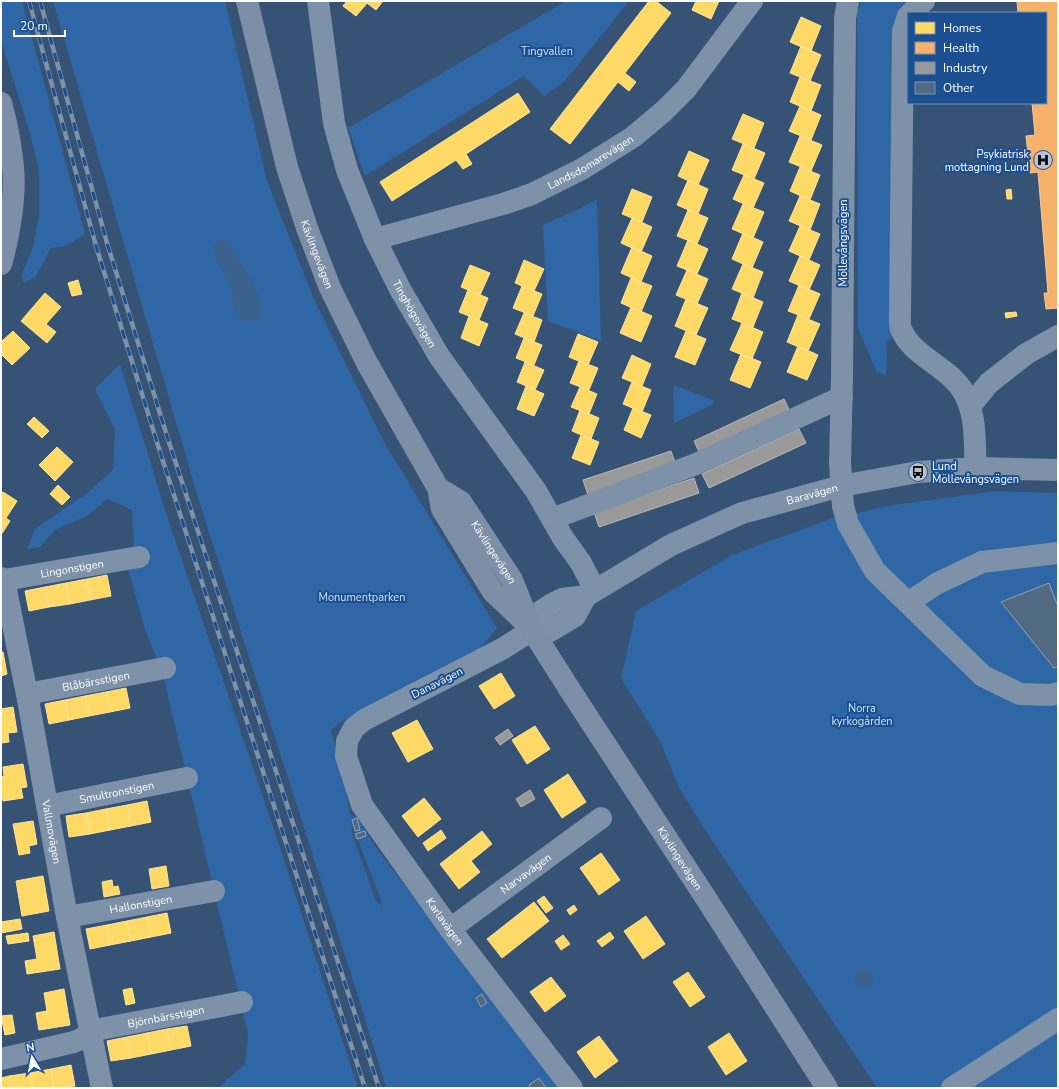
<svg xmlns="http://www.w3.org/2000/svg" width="1059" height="1089" font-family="'Nunito Sans',sans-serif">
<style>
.green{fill:#2f66a5;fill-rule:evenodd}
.water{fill:#3b618d}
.homes{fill:#ffd966;stroke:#ffe494}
.health{fill:#f6b26b;stroke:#f9c997}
.industry{fill:#999;stroke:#b8b8b8}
.building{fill:#526984;stroke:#92a2b6}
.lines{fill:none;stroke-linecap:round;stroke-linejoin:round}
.minor{stroke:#7d92a8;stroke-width:22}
.major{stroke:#7d8ea7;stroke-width:22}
.rail-casing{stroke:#7e92a7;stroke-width:4.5}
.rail{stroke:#1b4f8f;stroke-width:3;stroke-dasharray:9;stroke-linecap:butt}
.labels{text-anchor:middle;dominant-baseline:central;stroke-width:4;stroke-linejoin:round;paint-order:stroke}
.park-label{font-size:11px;fill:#cfe3fa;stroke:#1b4f8f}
.poi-label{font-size:11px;fill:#fff;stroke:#1b4f8f;text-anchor:end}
.street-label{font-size:11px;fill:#fff;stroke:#1b4f8f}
</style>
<rect width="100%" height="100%" fill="#365274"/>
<!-- green -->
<path class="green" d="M1,1h21l63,233 -19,12 -15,2 -16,30 -12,4 -1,-8 11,-27 6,-33v-42l-8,-35 -30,-97z
M53,1h172l42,180 47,118 70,143 113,186 -14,17v4l-136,72 -1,-2 -9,5v2l-6,4 14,54 5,31 7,2 21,33 181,238h-173l-27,-89 -160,-498zM351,822l32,84 -7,-5 -23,-65z
M566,1h63l-64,80 -21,15 -20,-20 -159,100 -17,-48z
M861,1h47l-9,8 -3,324 -9,9 -1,34 -10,-5 -18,-43 -1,-316z
M597,199l4,142 -53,-20 -5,-96 38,-17z
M120,364l48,155 106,310 84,259h-142l4,-2 25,-22 3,-30 -86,-363 -17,-41 -17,-62 6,-25 -2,-33 -25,-11 -20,17 -32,14 -15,17 -13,2 8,-20 52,-36 26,-23 2,-40 -20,-41z
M676,386l37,14 1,4 -38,18h-2l-1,-34z
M995,491l63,2v595h-181l-164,-246 -34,-54 -18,-45 -40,-65 15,-67 96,-56 98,-36 63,-14z"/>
<!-- water -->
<path class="water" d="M221,239l4,1 5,6c9,15 30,44 31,60 0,6 -2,10 -4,15 -27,5 -21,-20 -27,-36 -4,-10 -27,-40 -9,-46z
M855 979a9 9 0 1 1 18 0a9 9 0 1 1-18 0Z"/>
<!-- homes -->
<path class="homes" d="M347,1h22l-13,15 -13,-10z
M369,1h14l-7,9 -9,-7z
M649,1h7l15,12 -46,60 11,9 -7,9 -11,-9 -48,62 -20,-15z
M696,1h23l-8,18 -19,-9z
M801,17l20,9 -10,25 -21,-9z
M801,46l20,9 -11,26 -20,-8z
M800,77l21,8 -10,26 -21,-9z
M518,93l12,19 -64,42 6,10 -9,5 -7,-9 -64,41 -12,-19z
M800,106l21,9 -10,25 -22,-9z
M743,114l21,9 -10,25 -22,-9z
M800,136l22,9 -11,26 -22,-9z
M743,144l22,9 -11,26 -22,-9z
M689,151l20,9 -11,25 -20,-9z
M800,167l20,8 -10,25 -20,-9z
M744,175l20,8 -11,25 -20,-9z
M688,180l20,9 -10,25 -21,-9z
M632,189l20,8 -10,25 -20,-8z
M1011,189l1,10h-5l-1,-9z
M800,196l20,8 -10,26 -21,-9z
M743,204l21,8 -11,26 -21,-9z
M688,210l20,8 -11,26 -20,-8z
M632,218l20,9 -11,25 -20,-9z
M800,226l20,8 -11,26 -20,-9z
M743,233l20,9 -11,26 -20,-9z
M688,240l20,9 -11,25 -20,-8z
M632,247l20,9 -11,26 -20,-9z
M800,256l20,9 -11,25 -20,-9z
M524,260l20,9 -10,22 -19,-8z
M743,264l20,8 -10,26 -21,-9z
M470,265l20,8 -10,22 -19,-8z
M687,270l21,9 -11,25 -21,-9z
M631,278l21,8 -11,26 -20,-9z
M78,280l4,14 -10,2 -4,-13z
M799,285l21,9 -11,25 -21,-8z
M522,286l20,8 -9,22 -20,-8z
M468,290l20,8 -9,22 -20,-8z
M45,293l16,14 -15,17 10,8 -9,11 -26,-22z
M742,293l21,9 -10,25 -21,-8z
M686,299l22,9 -12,27 -21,-9z
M631,307l21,9 -11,26 -21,-9z
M1016,312l1,4 -11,2 -1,-5z
M524,313l18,7 -8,22 -19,-8z
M798,315l22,9 -12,27 -21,-9z
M469,316l19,8 -9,22 -18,-8z
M742,323l21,9 -11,27 -22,-9z
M13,331l17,17 -18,17 -11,-11v-12z
M686,331l20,8 -11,26 -20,-8z
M578,334l20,8 -10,23 -19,-8z
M524,338l18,7 -8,20 -18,-7z
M798,346l20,9 -11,25 -20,-8z
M741,354l20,8 -11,26 -20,-8z
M632,355l19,9 -9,22 -20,-8z
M579,361l19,7 -9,22 -19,-7z
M525,362l19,8 -9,20 -18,-8z
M632,382l19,8 -9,22 -19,-8z
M526,386l18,8 -10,22 -17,-7z
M580,387l17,7 -8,20 -18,-7z
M633,408l18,7 -10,23 -17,-8z
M580,410l19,8 -8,21 -19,-8z
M34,417l15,14 -7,7 -15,-14z
M581,435l18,7 -9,23 -18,-7z
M57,447l16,15 -18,19 -16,-16z
M58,485l12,12 -8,8 -12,-11z
M3,492l14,9 -11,17 4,3 -9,14v-40z
M107,575l4,21 -21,4 -3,-21z
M87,579l3,21 -20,4 -4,-21z
M66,583l4,21 -21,3 -4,-20z
M45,587l4,20 -20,4 -4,-20z
M1,652h2l4,22 -6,2z
M501,673l14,23 -21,13 -15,-23z
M126,688l4,20 -20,4 -4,-20z
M106,692l4,20 -21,4 -4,-20z
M85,696l4,20 -20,4 -4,-20z
M65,700l4,20 -20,4 -4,-20z
M13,707l4,25 -9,1 1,9 -8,1v-34z
M417,720l16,29 -25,13 -16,-29z
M535,726l15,23 -23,15 -15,-24z
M23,764l4,23 -6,1 2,10 -20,3 -2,-12v-12l3,-1 -1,-9z
M568,774l18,28 -24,16 -18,-28z
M424,798l17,21 -23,18 -16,-21z
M147,801l4,21 -20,4 -4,-21z
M127,805l4,21 -21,4 -4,-21z
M106,809l4,21 -20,4 -4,-21z
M86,813l4,21 -21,3 -3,-21z
M33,821l4,23 -8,2 1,7 -11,2 -6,-31z
M441,830l5,8 -18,13 -5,-8z
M482,831l10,13 -21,17 9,11 -21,17 -19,-25z
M601,853l19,27 -21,15 -19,-27z
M166,866l3,20 -17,3 -3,-20z
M43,876l6,35 -27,5 -6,-35z
M112,880l1,7 5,-1 2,8 -16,3 -2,-15z
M544,896l9,12 -7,5 -9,-12z
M534,902l15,19 -47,37 -15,-19z
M574,905l3,5 -7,5 -3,-5z
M167,913l4,20 -20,4 -4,-20z
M646,916l19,28 -22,15 -19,-28z
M147,917l4,20 -20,4 -4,-20z
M20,919l2,10 -21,4v-11z
M127,921l4,20 -21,4 -3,-20z
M107,925l3,20 -20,4 -4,-20z
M54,932l6,37 -33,5 -2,-13 12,-2 -4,-23z
M610,932l4,6 -12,9 -5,-6z
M28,933l1,8 -21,3 -2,-8z
M563,935l7,9 -9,6 -6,-9z
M688,972l17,25 -15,10 -17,-25z
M551,977l15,19 -21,16 -15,-20z
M132,988l3,15 -9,2 -3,-15z
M64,989l6,36 -31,5 -3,-17 11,-2 -3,-18z
M12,1015l3,18 -10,2 -4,-19z
M187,1026l4,20 -20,4 -4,-21z
M167,1029l4,21 -20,4 -4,-21z
M147,1033l4,21 -20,4 -4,-21z
M729,1033l18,28 -21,14 -18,-28z
M599,1036l19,25 -23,17 -18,-26z
M127,1037l4,21 -20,3 -4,-20z
M71,1065l4,21 -21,2 -3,-19z
M51,1069l3,19h-21l-3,-15z
M30,1073l3,15h-22l-2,-12z
M9,1076l2,12h-10v-10z"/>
<!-- health -->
<path class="health" d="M1017,1h41v307l-12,1 -2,-16h4l-10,-121 -8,1 -4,-37 9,-1 -3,-32h14v-90h-28z"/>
<!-- industry -->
<path class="industry" d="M784,399l7,15 -90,42 -7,-15z
M799,429l7,14 -97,45 -7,-14z
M671,451l5,14 -88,30 -5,-15z
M694,478l5,15 -100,34 -5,-15z
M508,729l5,7 -13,9 -5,-7z
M530,790l5,9 -14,8 -5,-8z"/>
<!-- building -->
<path class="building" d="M1049,583l9,24v59l-4,2 -53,-66z
M357,818l3,12 -5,1 -3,-11z
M365,831l1,5 -9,3 -2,-5z
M482,994l5,9 -6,4 -5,-9z
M539,1078l7,10h-15l-2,-3z"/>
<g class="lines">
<!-- minor -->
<g class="minor">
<path id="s1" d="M318,1l16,122 13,47 28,69 25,50 39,67 97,135 27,47 18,25 14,27"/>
<path d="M848,1l-3,17 -3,359 -2,86 3,43 5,18 27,47 108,105 37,18 31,1 7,-2"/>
<path d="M911,13l13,-12"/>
<path d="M908,16l-5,15 -3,282c0,6 -1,14 2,18 11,26 48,36 62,62 13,23 10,50 12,75"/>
<path id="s2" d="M375,239l128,-35 29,-10 50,-25 51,-32 31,-26 22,-22 66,-88"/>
<path d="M971,405l18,-22 37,-29 32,-18"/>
<path d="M552,519l144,-55 146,-67"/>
<path id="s3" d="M1,578l3,2 23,114 40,223 35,171"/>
<path id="s4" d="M4,580l135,-23"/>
<path d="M908,603l28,-19 46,-22 76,-9"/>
<path id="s5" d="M532,630l-30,19 -138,71 -10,8 -7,13 -1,15 16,49 88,124 122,159"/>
<path id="s6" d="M532,630l8,-18 12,-8 10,-5 24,-3 85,-51 71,-32 99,-27 77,-14 58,-4 82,2"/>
<path d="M532,630l18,1 25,-15 11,-20"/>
<path id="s7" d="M27,694l138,-26"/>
<path id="s8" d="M47,806l140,-28"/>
<path id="s9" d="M67,917l147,-26"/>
<path id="s10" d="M450,929l151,-111"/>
<path id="s11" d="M1,1059l73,-17 9,-4 7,-7 152,-29"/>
<path d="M952,1088l106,-69"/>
</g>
<!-- major -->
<g class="major">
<path id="s12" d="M247,1l40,166 20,61 23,60 37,75 71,125 4,21 51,83 33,31"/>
<path d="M1,103c6,21 10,43 12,64 3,29 -4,70 -12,97"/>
<path id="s13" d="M438,488l23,14 51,78 20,50 38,60 139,213 118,185"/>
</g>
<!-- rail casing -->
<g class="rail-casing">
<path id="rail" d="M29,1l67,245 65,209 204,633
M40,1l67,242 60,193 212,652"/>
</g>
<!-- rail -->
<use href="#rail" class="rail"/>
</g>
<!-- icons -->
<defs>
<g id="hospital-disc" transform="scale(1)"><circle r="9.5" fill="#b9c2ce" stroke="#1b4f8f"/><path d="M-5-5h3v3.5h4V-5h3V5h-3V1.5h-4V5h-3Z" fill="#111"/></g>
<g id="bus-disc" transform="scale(1)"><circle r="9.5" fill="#b9c2ce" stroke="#1b4f8f"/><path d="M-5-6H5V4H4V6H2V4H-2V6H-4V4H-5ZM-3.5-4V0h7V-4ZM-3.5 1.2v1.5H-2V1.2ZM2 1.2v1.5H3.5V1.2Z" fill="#111"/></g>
</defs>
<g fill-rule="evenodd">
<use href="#hospital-disc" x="1043" y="160"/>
<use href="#bus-disc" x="918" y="472"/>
</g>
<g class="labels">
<!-- park labels -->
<g class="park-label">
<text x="547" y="51">Tingvallen</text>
<text x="362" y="597">Monumentparken</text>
<text x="862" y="708">Norra<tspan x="862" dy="13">kyrkogården</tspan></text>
</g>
<!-- poi labels -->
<g class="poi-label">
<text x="1029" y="154">Psykiatrisk<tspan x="1029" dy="13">mottagning Lund</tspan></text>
<text x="932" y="466" text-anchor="start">Lund<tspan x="932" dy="13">Möllevångsvägen</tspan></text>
</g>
<!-- street labels -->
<g class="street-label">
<text stroke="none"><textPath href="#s2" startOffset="230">Landsdomarevägen</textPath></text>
<text transform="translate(843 243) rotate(-90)">Möllevångsvägen</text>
<text stroke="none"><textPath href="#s12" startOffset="263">Kävlingevägen</textPath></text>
<text stroke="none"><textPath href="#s1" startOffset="331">Tinghögsvägen</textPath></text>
<text stroke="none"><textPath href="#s6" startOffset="319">Baravägen</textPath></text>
<text stroke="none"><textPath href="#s13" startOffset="87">Kävlingevägen</textPath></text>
<text stroke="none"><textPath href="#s4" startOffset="69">Lingonstigen</textPath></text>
<text stroke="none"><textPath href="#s7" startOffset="70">Blåbärsstigen</textPath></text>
<text transform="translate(437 683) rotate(-27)">Danavägen</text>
<text stroke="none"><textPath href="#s8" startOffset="71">Smultronstigen</textPath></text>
<text stroke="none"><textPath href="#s3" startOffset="260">Vallmovägen</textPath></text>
<text stroke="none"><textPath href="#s13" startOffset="446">Kävlingevägen</textPath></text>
<text stroke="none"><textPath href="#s10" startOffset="94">Narvavägen</textPath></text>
<text stroke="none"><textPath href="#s9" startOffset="75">Hallonstigen</textPath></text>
<text stroke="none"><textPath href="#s5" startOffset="428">Karlavägen</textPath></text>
<text stroke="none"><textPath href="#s11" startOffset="172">Björnbärsstigen</textPath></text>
</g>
</g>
<!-- border -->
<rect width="1059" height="1089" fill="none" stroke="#ffffff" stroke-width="4"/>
<!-- legend -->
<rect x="907" y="12" width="140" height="92" fill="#1b4f8f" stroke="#7695bc"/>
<rect x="915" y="22" width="20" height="12" fill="#ffd966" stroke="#7695bc"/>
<text x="943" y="32" font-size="12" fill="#ffffff">Homes</text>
<rect x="915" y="42" width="20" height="12" fill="#f6b26b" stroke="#7695bc"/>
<text x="943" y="52" font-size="12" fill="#ffffff">Health</text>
<rect x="915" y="62" width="20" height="12" fill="#999999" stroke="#7695bc"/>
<text x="943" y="72" font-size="12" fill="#ffffff">Industry</text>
<rect x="915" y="82" width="20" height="12" fill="#526984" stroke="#7695bc"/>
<text x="943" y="92" font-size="12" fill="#ffffff">Other</text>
<!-- north arrow -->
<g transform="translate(32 1057) rotate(350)" stroke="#1b4f8f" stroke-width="3" paint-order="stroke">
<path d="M0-3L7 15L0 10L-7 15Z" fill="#ffffff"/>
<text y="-6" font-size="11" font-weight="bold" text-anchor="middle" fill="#ffffff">N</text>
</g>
<!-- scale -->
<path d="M14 30v6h51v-6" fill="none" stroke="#ffffff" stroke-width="2"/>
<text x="20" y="30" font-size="12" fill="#ffffff" stroke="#1b4f8f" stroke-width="3" paint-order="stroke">20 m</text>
</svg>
